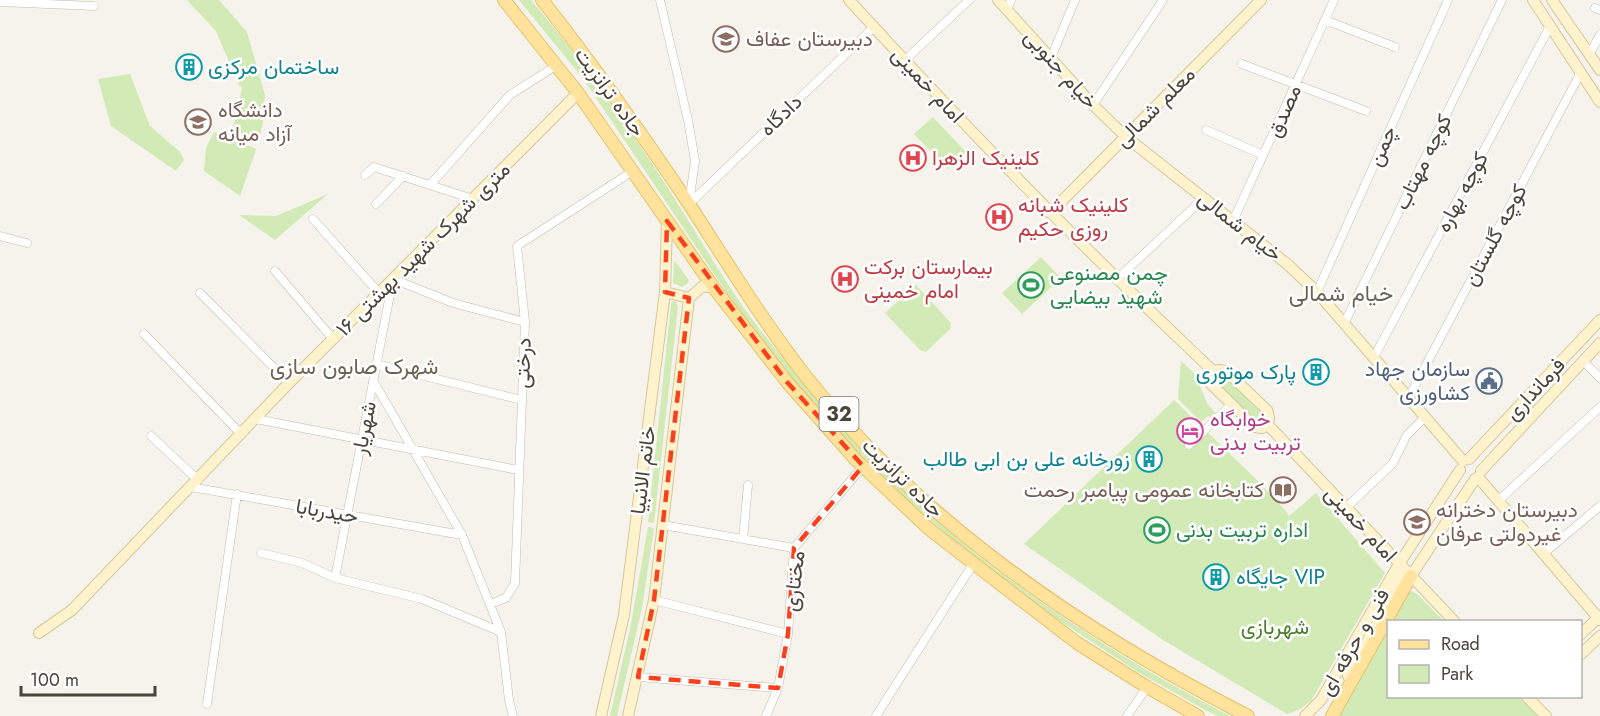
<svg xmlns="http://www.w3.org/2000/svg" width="1600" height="716" font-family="Jost,Vazirmatn,sans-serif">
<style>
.green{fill:#d2eab5}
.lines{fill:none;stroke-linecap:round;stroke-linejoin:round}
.street-casing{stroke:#c2bbae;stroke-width:9}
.secondary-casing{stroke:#d6c79b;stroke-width:12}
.primary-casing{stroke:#e6c16a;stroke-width:14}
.street{stroke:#fff;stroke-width:8}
.secondary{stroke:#fff3cd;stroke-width:10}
.primary{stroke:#ffe39c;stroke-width:12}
.marked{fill:none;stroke:#fc3f1d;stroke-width:4.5;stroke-dasharray:12 8;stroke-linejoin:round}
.labels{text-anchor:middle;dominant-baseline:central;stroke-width:5;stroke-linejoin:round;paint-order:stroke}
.shield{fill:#fff;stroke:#817c74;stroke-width:1.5}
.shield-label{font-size:20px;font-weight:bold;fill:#4b4439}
.education-label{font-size:21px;fill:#785e54;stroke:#fff;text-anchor:start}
.culture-label{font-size:21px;fill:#0d838f;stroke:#fff;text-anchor:start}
.street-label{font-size:21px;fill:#4b4439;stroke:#fff}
.health-label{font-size:21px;fill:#be3a42;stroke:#fff;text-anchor:start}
.leisure-label{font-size:21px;fill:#27864d;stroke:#fff;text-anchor:start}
.service-label{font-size:21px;fill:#4e5e75;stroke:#fff;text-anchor:end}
.hotel-label{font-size:21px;fill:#b23c85;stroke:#fff;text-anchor:start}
.park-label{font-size:21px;fill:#4a7f2a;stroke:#fff}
.neighbourhood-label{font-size:22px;fill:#6e6250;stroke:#fff}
</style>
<rect width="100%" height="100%" fill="#f6f3ec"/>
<!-- green -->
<path class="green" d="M187,0h32l28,32 18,63 -2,28 -5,20 -26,-10 10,-45 -3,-3 -23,-54z
M519,0h12c49,58 94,121 135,185 30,46 56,94 89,138 41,54 87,104 135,152 28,28 56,55 87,80 79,61 164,115 253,161h-12l-13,-6 -67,-38 -96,-63 -70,-52 -68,-60 -72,-71 -57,-67 -40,-54 -151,-225z
M130,74l20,52 30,26 4,8 -8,11 -65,-45 -13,-47z
M933,117l33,35 -18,17 -34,-35z
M214,132l42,17 -16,47 -36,-25 2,-23z
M328,194l-53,46 -36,-25 37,1z
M1041,257l20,21 -39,36 -20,-21z
M674,260l15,20 -2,4 -5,3 -9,-4z
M916,285l35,38 -1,6 -24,23 -6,-2 -35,-37z
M673,301l3,1 2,5 -24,216 -6,-1 23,-218z
M1181,361l14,13 12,29 9,11 -4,4 -4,-2 -7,6 -23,-23z
M1225,373l42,45 -6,8 -47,-43 1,-9z
M1174,400l84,81 25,27 6,8 27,-23 69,80 -74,128 -11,8 -13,5 -124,-74 -139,-96z
M648,527l6,1 -12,80 -25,108h-7l21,-92z
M1411,591l6,3 27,27 -56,1v74l131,1 19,19h-202l60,-109 9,-11z"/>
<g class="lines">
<!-- street casing -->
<g class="street-casing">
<path id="street" d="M660,0l28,120 7,41 -6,42
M0,2l94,4
M1595,8l5,2
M1007,10l4,-10
M1325,20l70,27
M1589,55l11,-20
M1051,58l24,-58
M905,60l64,-60
M1242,64l124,47
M1093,105l70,-105
M1206,130l57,25
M365,175l9,-8 99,32
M430,185l80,-90 47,-30
M376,204l27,-28
M689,204l185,-177
M313,219l66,74
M1233,221l101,-221
M0,236l27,7
M275,271l58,68
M1116,280l88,-82
M1317,292l131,-292
M200,293l89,90
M1344,324l158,-324
M144,334l97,100
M1374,357l176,-331
M1583,361l17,17
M376,364l146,36
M374,382l88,153 39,97 8,68 4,16
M1409,397l172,-325
M256,419l262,51
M151,436l47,44
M1189,445l43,-41
M191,487l271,48
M1498,501l102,-94
M1346,508l47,-45 14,-28 18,-18
M663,525l131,23
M743,539l5,-54
M261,553l41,10 33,15 87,21 79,33
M1543,554l57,-48
M335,578l58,-299 60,24 72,19
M654,600l134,34
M490,604l16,-6 9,-15 10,-261 -8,-76 116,-75
M638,677l140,11
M207,704l30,-210
M766,716l12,-28 10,-54 6,-86 69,-82
M876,716l97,-152
M1127,716l20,-29"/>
</g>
<!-- secondary casing -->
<g class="secondary-casing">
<path id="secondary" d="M849,0c117,128 238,252 364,371
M998,0l95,105 33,32 160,126 31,29 146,169
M1533,0l67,102
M1552,0l48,70
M1050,213l211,-213
M665,292l24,6
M1219,370l7,1 41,39 2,8 -1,7 -6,3 -7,-1 -44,-43 -1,-6 3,-7z
M1268,425l187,197
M1469,459l131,-139
M1481,471l119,-128
M1478,477l122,143
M1411,576l64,-97
M39,633l33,-23 217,-227 289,-290
M1580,635l20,-19
M1580,655l20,-19
M1348,676l58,-105
M1526,696l20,20
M601,716l23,-101 41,-323 2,-71
M628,716l26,-116 35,-302 14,-12 11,2
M1305,716l16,-16 78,-136 61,-94"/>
</g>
<!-- primary casing -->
<g class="primary-casing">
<path id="primary" d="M504,0l74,93 136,195 73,94 69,78 73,69 148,114 70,44 51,29
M542,0c52,66 100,134 147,204 37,57 73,116 115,170 117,148 277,257 444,342
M1332,716l79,-140"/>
</g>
<!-- street -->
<use href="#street" class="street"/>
<!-- secondary -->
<use href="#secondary" class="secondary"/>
<!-- primary -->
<use href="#primary" class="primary"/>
</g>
<!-- marked area -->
<path class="marked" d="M667,221l120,161 76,84 -69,82 -6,86 -10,54 -140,-11 16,-77 35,-302 -24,-6z"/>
<!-- icons -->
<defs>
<g id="school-ring" transform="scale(1.35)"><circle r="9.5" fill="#fff" stroke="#8d6e63" stroke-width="1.5"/><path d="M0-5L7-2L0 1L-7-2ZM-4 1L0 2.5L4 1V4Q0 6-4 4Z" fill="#8d6e63"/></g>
<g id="building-ring" transform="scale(1.35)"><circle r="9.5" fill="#fff" stroke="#0f9aa8" stroke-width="1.5"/><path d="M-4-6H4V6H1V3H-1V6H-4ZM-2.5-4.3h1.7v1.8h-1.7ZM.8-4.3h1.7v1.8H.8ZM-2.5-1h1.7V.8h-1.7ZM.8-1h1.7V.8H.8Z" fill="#0f9aa8"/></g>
<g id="university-ring" transform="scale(1.35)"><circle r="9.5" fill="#fff" stroke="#8d6e63" stroke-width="1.5"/><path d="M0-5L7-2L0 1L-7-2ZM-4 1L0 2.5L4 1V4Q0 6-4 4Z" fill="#8d6e63"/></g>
<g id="hospital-ring" transform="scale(1.35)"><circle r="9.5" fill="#fff" stroke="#e0444e" stroke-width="1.5"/><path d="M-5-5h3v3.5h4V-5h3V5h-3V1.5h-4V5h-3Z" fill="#e0444e"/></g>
<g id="stadium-ring" transform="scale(1.35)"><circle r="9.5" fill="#fff" stroke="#2e9e5b" stroke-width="1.5"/><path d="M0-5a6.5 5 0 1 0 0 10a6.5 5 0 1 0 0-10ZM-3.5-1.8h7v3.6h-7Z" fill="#2e9e5b"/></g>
<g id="civic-ring" transform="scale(1.35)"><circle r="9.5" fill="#fff" stroke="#5c6f8a" stroke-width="1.5"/><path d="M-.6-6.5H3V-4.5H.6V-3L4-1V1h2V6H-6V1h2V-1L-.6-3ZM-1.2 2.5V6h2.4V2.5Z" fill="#5c6f8a"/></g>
<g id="hotel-ring" transform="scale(1.35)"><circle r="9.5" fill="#fff" stroke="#d1479c" stroke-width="1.5"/><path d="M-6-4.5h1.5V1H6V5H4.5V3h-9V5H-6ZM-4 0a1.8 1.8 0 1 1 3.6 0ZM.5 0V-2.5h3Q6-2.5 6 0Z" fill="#d1479c"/></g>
<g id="library-ring" transform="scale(1.35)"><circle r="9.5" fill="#fff" stroke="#8d6e63" stroke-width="1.5"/><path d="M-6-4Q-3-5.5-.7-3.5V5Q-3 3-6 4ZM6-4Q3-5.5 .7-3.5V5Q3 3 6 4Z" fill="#8d6e63"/></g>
</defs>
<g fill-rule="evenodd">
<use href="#school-ring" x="726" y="39"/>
<use href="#building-ring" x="189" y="67"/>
<use href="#university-ring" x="198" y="122"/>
<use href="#hospital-ring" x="913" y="158"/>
<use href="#hospital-ring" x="999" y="217"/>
<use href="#hospital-ring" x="845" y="279"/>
<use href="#stadium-ring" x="1031" y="285"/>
<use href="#building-ring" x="1316" y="372"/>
<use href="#civic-ring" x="1489" y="381"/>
<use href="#hotel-ring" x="1190" y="431"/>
<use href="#building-ring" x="1149" y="459"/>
<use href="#library-ring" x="1283" y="490"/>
<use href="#school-ring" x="1417" y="522"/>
<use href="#stadium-ring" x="1157" y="530"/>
<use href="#building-ring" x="1216" y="577"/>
</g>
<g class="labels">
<!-- shield labels -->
<rect class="shield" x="819.5" y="397" width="39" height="34" rx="4.5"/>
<g class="shield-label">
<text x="839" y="414">32</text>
</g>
<!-- education labels -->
<g class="education-label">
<text x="746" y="39">دبیرستان عفاف</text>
<text x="218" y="110">دانشگاه<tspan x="218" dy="24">آزاد میانه</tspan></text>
<text x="1264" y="490" text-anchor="end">کتابخانه عمومی پیامبر رحمت</text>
<text x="1436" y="510">دبیرستان دخترانه<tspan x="1436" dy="24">غیردولتی عرفان</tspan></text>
</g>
<!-- culture labels -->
<g class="culture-label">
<text x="208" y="67">ساختمان مرکزی</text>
<text x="1296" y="372" text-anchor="end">پارک موتوری</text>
<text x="1130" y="459" text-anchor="end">زورخانه علی بن ابی طالب</text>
<text x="1236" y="577">جایگاه VIP</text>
</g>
<!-- street labels -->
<g class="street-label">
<text transform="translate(1061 69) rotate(48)">خیام جنوبی</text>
<text transform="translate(928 85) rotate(47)">امام خمینی</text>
<text transform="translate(610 92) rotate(54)">جاده ترانزیت</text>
<text transform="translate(1155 107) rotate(-45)">معلم شمالی</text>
<text transform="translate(1284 111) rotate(-66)">مصدق</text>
<text transform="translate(781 115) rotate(-44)">دادگاه</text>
<text transform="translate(1382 146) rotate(-66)">چمن</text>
<text transform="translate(1423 162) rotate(-64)">کوچه مهتاب</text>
<text transform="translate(1462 192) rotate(-62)">کوچه بهاره</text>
<text transform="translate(1240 226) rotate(38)">خیام شمالی</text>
<text transform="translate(1495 235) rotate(-62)">کوچه گلستان</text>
<text transform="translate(423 249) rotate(-45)">۱۶ متری شهرک شهيد بهشتی</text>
<text transform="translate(523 363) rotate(-88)">درختی</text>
<text transform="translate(1535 389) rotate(-47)">فرمانداری</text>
<text transform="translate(364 428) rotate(-79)">شهریار</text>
<text transform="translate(643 470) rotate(-83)">خاتم الانبیا</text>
<text transform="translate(903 478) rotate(44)">جاده ترانزیت</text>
<text transform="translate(327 511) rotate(10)">حیدربابا</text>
<text transform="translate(1361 524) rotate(47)">امام خمینی</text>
<text transform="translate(794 581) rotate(-83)">مختاری</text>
<text transform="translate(1354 642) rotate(-60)">فنی و حرفه ای</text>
</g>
<!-- health labels -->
<g class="health-label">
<text x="932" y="158">کلینیک الزهرا</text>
<text x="1018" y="205">کلینیک شبانه<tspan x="1018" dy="24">روزی حکیم</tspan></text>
<text x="864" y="267">بیمارستان برکت<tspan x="864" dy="24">امام خمینی</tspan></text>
</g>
<!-- leisure labels -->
<g class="leisure-label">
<text x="1050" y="273">چمن مصنوعی<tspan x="1050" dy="24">شهید بیضایی</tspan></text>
<text x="1176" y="530">اداره تربیت بدنی</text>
</g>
<!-- service labels -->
<g class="service-label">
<text x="1470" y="369">سازمان جهاد<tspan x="1470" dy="24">کشاورزی</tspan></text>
</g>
<!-- hotel labels -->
<g class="hotel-label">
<text x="1210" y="419">خوابگاه<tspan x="1210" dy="24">تربیت بدنی</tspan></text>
</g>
<!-- park labels -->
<g class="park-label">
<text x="1275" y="627">شهربازی</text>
</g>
<!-- neighbourhood labels -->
<g class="neighbourhood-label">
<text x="1341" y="293">خیام شمالی</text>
<text x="354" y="366">شهرک صابون سازی</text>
</g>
</g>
<!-- legend -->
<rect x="1387" y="620" width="195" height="78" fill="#ffffff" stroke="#b7b4b0" stroke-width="1.5"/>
<rect x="1399" y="640" width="30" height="9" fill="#ffe39c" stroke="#b7b4b0" stroke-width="1.5"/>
<text x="1441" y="650" font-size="18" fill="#4b4439">Road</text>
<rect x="1399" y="665" width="30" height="18" fill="#d2eab5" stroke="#b7b4b0" stroke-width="1.5"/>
<text x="1441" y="680" font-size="18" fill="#4b4439">Park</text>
<!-- scale -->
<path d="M21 686v9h134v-9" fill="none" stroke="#4b4439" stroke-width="3"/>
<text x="30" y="686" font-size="18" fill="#4b4439" stroke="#ffffff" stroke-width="4.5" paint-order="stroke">100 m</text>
</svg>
